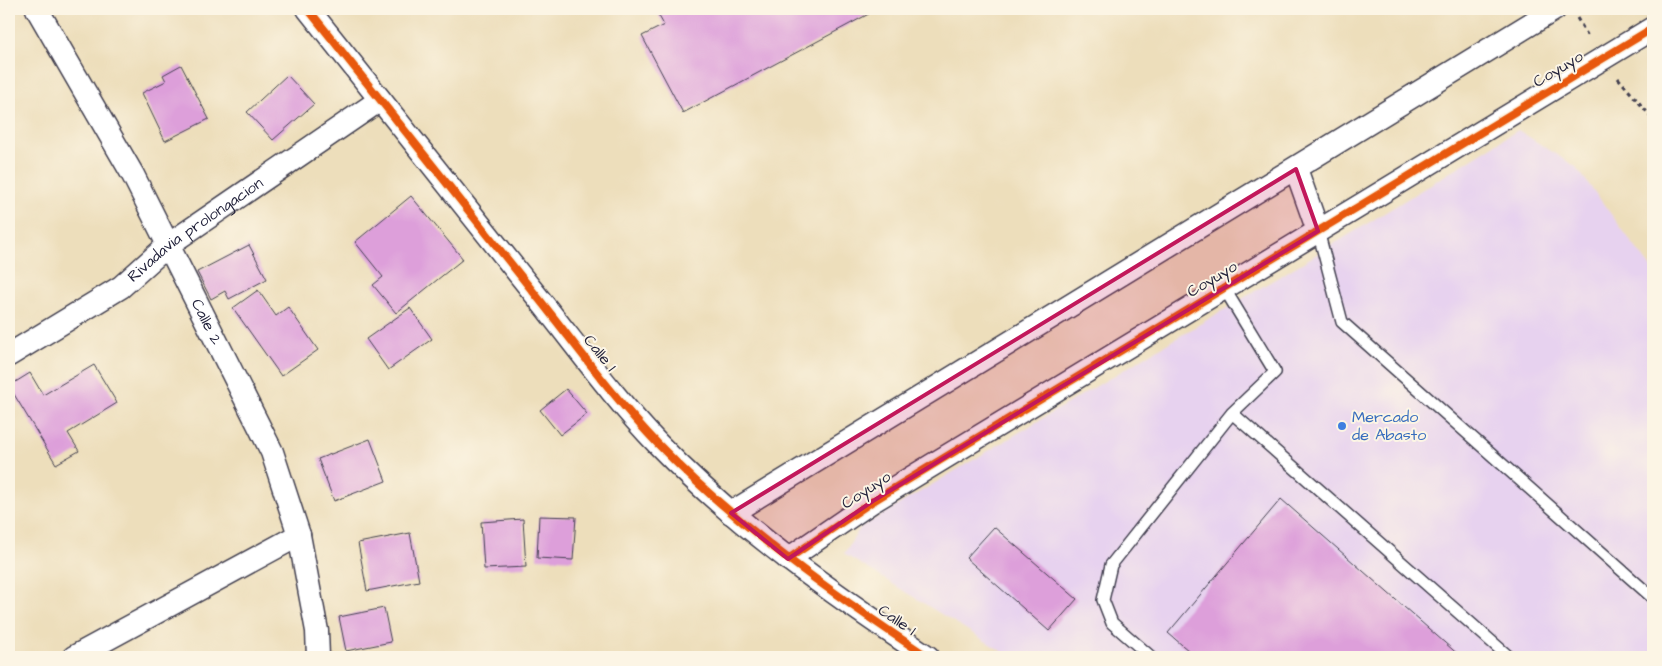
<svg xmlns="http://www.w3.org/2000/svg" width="1662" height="666" font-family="'Architects Daughter',sans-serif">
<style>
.built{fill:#e7d2ef}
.building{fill:#dd9fda}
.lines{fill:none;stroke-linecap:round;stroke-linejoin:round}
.service-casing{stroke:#403e4e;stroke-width:14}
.minor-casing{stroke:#403e4e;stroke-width:25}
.path{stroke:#403e4e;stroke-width:3;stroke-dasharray:4 4;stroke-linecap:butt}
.service{stroke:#fff;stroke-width:11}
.minor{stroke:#fff;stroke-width:22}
.cycleway-casing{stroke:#fcf5e5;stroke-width:11}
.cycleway{stroke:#e8590c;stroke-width:8}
.marked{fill:#c2185b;fill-opacity:0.2;stroke:#c2185b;stroke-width:4;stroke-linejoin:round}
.shop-dot{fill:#3f7fe0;stroke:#fcf5e5;stroke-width:2}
.labels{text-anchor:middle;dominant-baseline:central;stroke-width:4;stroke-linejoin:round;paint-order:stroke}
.street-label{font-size:16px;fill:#22223b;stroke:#fcf5e5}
.shop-label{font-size:16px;fill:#366cbe;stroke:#fcf5e5;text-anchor:start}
</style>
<rect width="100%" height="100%" fill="#fcf5e5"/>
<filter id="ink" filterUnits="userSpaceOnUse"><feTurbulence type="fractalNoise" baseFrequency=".02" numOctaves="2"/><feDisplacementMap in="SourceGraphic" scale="10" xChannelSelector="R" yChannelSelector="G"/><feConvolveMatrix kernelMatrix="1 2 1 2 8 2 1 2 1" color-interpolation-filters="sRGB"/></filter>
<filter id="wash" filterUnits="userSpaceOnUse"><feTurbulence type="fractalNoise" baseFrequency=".0096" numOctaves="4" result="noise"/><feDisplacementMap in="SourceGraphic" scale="20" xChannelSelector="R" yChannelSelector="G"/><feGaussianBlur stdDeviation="1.12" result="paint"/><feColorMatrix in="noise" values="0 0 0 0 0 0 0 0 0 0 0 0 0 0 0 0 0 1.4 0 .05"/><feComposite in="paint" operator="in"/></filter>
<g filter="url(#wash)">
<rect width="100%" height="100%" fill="#eddebb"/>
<!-- built -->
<path class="built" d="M1518,130l58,37 77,104v386h-642l-167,-103 16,-26 502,-301z"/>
<g id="blocks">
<!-- building -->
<path class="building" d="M655,9h223l-195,104 -41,-77 22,-11z
M181,65l28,54 -44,22 -23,-48 24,-12 -3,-6z
M287,75l27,29 -41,36 -26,-28z
M411,196l52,63 -67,54 -23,-28 10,-8 -28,-35z
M249,245l18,34 -38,20 -4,-8 -14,8 -14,-27z
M258,290l18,26 12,-9 30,43 -37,26 -48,-68z
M410,308l22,31 -44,31 -22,-31z
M94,365l23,38 -49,30 11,18 -23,13 -47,-78 21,-13 13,22z
M566,389l21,25 -27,21 -20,-25z
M370,439l16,42 -52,20 -16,-42z
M1281,499l180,158h-265l-28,-24z
M539,516l37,1 -3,43 -36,-2z
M523,519l3,48 -42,2 -3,-47z
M994,527l83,72 -28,32 -83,-73z
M410,533l9,48 -52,10 -9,-48z
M384,608l7,34 -45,9 -7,-34z"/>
</g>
</g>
<g filter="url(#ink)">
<use href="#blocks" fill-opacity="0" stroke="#403e4e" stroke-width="1"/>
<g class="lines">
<!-- service casing -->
<g class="service-casing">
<path id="service" d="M1318,231l24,91 311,276
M1232,413l277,244
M1151,657l-39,-34 -9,-23 8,-35 121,-152 43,-41 -51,-84"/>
</g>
<!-- minor casing -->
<g class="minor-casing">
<g id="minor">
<path id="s1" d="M37,9l96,166 139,277 27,83 18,96 1,26"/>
<path d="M308,9c74,93 149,187 223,280 42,52 81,107 127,155 80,83 175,150 270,213"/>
<path d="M1296,169l22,62"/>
<path id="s2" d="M9,355l112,-68 47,-42 212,-145"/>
<path d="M731,513l824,-504"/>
<path d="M788,559l85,-58 780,-473"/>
<path d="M74,657l225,-122"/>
</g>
</g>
<!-- path -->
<path class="path" d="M1577,18l12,20
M1618,78l35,41"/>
<!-- service -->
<use href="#service" class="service"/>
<!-- minor -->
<use href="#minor" class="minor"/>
<!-- cycleway casing -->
<g class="cycleway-casing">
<path id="cycleway" d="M308,9c74,93 149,187 223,280 42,52 81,107 127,155 80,83 175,150 270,213
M788,559l85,-58 780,-473"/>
</g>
<!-- cycleway -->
<use href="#cycleway" class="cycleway"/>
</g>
</g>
<!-- marked area -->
<path class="marked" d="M1296,169l22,62 -445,270 -85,58 -57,-46z"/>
<!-- markers -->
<circle class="shop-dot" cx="1342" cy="426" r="5"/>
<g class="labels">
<!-- street labels -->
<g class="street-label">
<text transform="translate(1558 69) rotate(-31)">Coyuyo</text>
<text stroke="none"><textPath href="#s2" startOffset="225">Rivadavia prolongacion</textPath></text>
<text transform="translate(1212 279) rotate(-31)">Coyuyo</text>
<text stroke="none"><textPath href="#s1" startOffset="356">Calle 2</textPath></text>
<text transform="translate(600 353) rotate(51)">Calle 1</text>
<text transform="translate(866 490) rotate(-33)">Coyuyo</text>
<text transform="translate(897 620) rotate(34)">Calle 1</text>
</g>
<!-- shop labels -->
<g class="shop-label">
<text x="1352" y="417">Mercado<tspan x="1352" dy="18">de Abasto</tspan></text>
</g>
</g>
<!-- margin -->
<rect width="1662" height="666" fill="none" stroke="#fcf5e5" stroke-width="30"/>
</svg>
